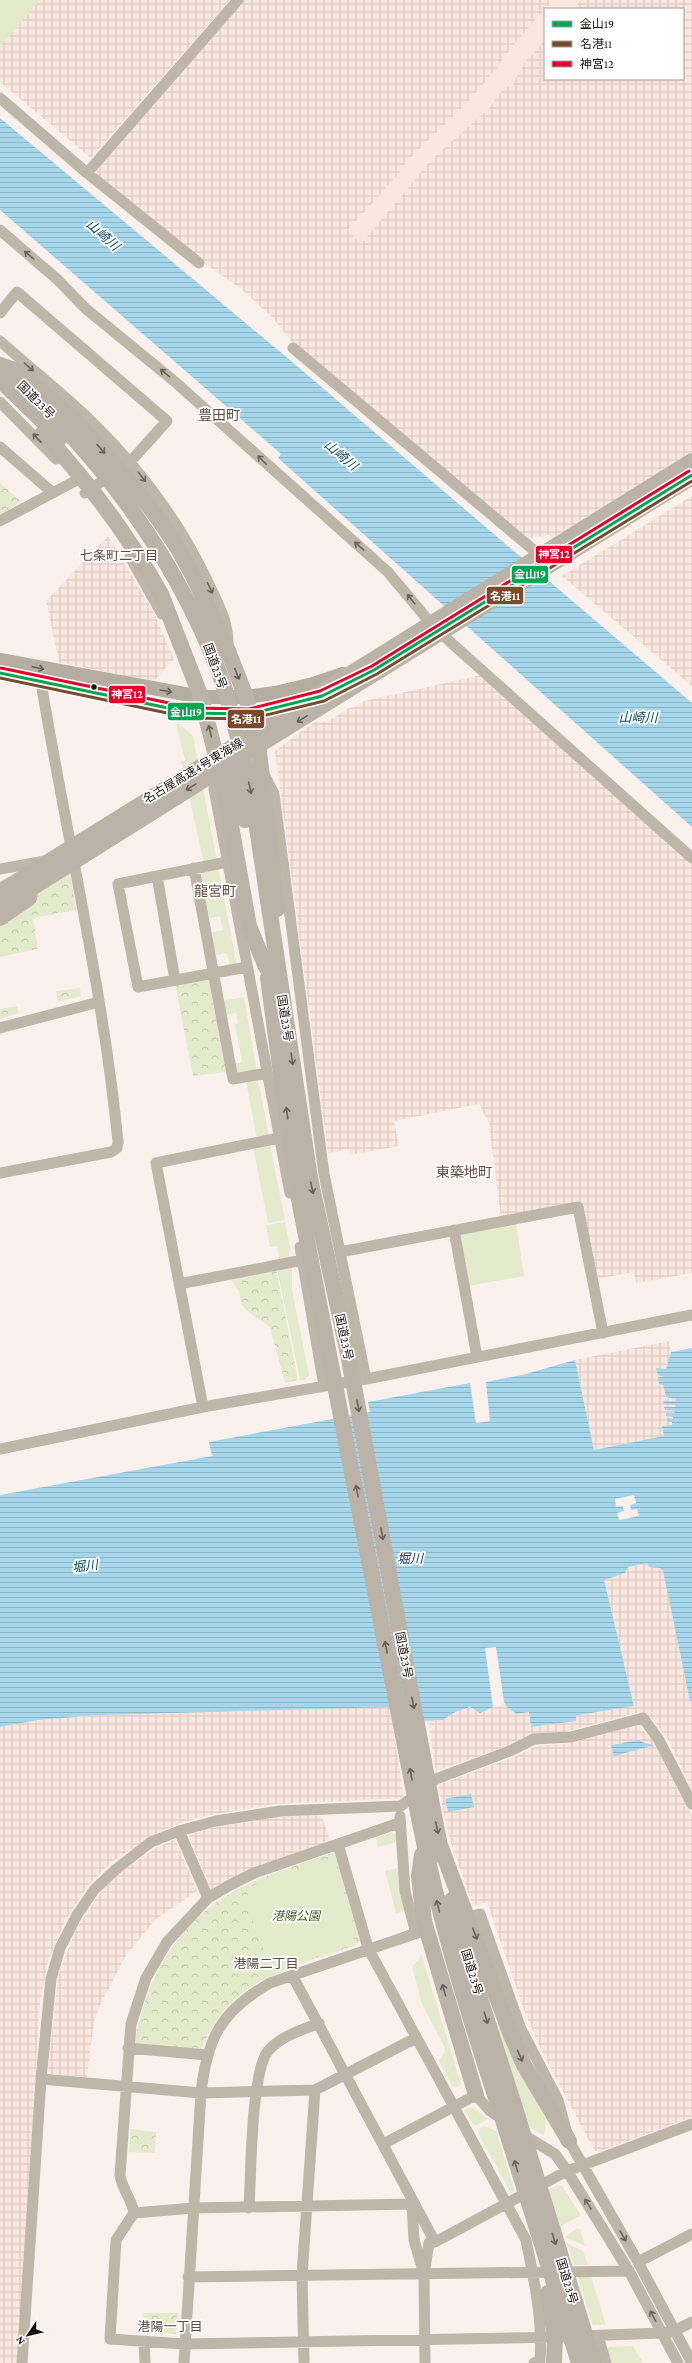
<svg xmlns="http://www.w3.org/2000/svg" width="692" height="2363" font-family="'Crimson Pro','Noto Sans JP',serif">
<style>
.built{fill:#fae7df}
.industrial{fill:url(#industrial-grid)}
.forest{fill:url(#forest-crowns)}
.garden{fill:#e4eacc}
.water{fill:url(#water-rules);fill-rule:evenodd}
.pier{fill:#faf1ed}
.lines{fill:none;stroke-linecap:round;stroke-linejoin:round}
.minor{stroke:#bdb6a9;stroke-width:11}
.major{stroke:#b5ad9f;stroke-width:14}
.highway{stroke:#bbb3a7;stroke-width:16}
.highway-bridge{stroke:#bbb3a7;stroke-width:16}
.bus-1-casing{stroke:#fff;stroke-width:6}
.bus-2-casing{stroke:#fff;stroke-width:6}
.bus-3-casing{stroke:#fff;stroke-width:6}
.bus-1{stroke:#00a651;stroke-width:3}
.bus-2{stroke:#7a4b2a;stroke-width:3}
.bus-3{stroke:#e4002b;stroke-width:3}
.oneway{stroke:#6c645c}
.oneway2{stroke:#6a625a}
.oneway3{stroke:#686056}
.bus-dot{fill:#1a120e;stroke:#fff;stroke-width:1.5}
.labels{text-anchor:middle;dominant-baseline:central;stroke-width:3.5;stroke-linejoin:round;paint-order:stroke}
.street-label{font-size:12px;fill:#1a120e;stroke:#fff}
.park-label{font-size:12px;font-style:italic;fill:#475a1a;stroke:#fff}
.water-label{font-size:13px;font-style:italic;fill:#08495e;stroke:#fff}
.neighbourhood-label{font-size:13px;fill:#604b41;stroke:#fff}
.quarter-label{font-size:14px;fill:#604b41;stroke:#fff}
.line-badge{stroke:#fff;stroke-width:1.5}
.badge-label{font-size:11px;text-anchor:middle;font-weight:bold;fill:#fff}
</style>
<defs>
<pattern id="industrial-grid" width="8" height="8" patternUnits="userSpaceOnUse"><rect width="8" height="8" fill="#fae7df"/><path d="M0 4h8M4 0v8" fill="none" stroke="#d6c5be"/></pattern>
<pattern id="forest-crowns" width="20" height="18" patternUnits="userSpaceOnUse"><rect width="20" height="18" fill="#e4eacc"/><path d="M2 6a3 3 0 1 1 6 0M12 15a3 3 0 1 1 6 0" fill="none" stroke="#c3c8ae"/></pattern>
<pattern id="water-rules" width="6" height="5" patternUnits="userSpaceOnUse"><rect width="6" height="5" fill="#a5d6ea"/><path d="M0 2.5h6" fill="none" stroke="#8db7c8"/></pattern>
</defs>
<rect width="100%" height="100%" fill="#faf1ed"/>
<!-- built -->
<path class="built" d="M553,0h28l-8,9h-28z
M545,9v31l-20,22 -14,27 -19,13 -5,8 -55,49 -71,85 -13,-14 53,-59 5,-9 61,-59 29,-34 19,-26z"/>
<!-- industrial -->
<path class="industrial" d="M40,0h190l-139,158 -91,-76v-36z
M243,0h310l-38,43 -19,26 -29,34 -61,59 -5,9 -53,59 13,14 71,-85 55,-49 19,-24 5,2 14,-26 20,-22v39h138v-70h-110l8,-9h111v452l-140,87 -4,-5 -5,3 -8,-1 -9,6 -231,-196 -22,-28 -32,-29 -41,-29 -103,-86 -1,-7z
M692,496v190l-130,-110z
M108,536l46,77 20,46 -21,23 -94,-20 -13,-61z
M482,675l210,188v410l-56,10 -2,-11 -38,7 -15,-77 -80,15 -12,-93 -10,-20 -85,17 5,25 -49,9 -1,-6 -21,4 -53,-402 39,-29h13l22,-14 9,-2 2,-4z
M669,1341l2,11 -5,17 -6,6 4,2 -3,7 2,1 3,12 11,2v2l-8,-1v3l7,2 -1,2 -6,-1 -4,4 10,1 -1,2 -8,3 7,1 -1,8h-4l-3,11 -71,14 -19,-90z
M649,1563l14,8 27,130h2v88l-25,-51 -16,-20 -15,-5 -72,19 -31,2 -23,11 -74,26 -8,-50 15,-1 12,-8 15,-5 5,4 13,-1 3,-4 13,-5 4,7 9,6 12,-2 2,15 44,-6 1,-5 3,-1 55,-9 -30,-127 21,-6 3,-6z
M390,1707l14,91 -130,6 -69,12 -27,8 -30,14 -36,24 -24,24 -23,35 -17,41 -8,40 -23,361h-17v-636l38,-7 62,-5z
M638,1725l19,20 35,70v302l-94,35 -4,-2 -53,-100 -16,-37 -38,-111 -14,4 -25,-72 -10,-49 76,-28 22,-11 30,-2z
M321,1815l10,27 -115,48 -5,-1 -22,-52 2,-3 15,-5 70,-12z
M175,1839l22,52 -41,28 -30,36 -25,48 -7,19 -7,55 -36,-3 -3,-3 10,-95 18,-47 24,-36 18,-19 36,-25z"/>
<!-- forest -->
<path class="forest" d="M0,483l21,18 -20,14 -1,-1z
M69,865l7,45 -43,8 5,31 -38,8v-76l7,-4z
M210,976l17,96 -34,4 -18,-93z
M80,988l1,8 -23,6 -2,-11z
M17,1006l2,7 -19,6v-10z
M276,1269l22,111 -13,3 -15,-56 -23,-16 -5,-6 -3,-14 -10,-14z
M332,1853l4,2 24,85 -3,5c-67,23 -126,32 -156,104l-63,-3 -3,-3c10,-67 48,-129 111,-158 28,-13 58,-22 86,-32z
M131,2129l25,3 -1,21 -26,-1z
M143,2313h35l-2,21 -34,-2z"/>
<!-- garden -->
<path class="garden" d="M0,0h40l-40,46z
M176,724h3l14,12 24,125 -13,2 -23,-102 4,-1z
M218,867l19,98 -7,1 -3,-13 -14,3 -4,-23 14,-3 -3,-14 -14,3 -7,-49z
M244,997l13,75 -19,3 -5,-11 9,-2 -7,-38 3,-1 -2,-10 -12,2 -3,-14z
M258,1079l11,57 -12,3 -11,-58z
M270,1144l15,76 -17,3 -15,-76z
M285,1222l5,25 -1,10 -10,2 -2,-13 -7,1 -4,-22z
M516,1222l8,54 -56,10 -10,-54z
M292,1266v24l17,85 -4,5h-5l-23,-111z
M392,1832l4,3v7l-18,5 -2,-9z
M334,1857l22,78 -6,10 -78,27 -27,-72 7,-14z
M399,1868l6,43 -9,2 -11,-42z
M421,1953l40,131 -4,3 -5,-1 -13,-25 6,-10 -1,-5 -22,-42 -10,-38 7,-6z
M499,2024l15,36 32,59 -2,17 -16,-10 -32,-101z
M472,2107l16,12 -11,6 -4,-1 -9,-14z
M485,2126l11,5 19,61 -5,-1 -32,-58 2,-5z
M557,2185l5,1 19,29 -21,12 -12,-37z
M577,2228l3,1 5,17 -20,-9z
M567,2243l16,8 5,14h-14z
M577,2276h14l15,49h-13z
M633,2346l10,17h-32l-5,-13 3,-3z"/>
<!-- water -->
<path class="water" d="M0,118l284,237 408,348v124l-414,-369 3,-4 -281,-244z
M692,1348v353h-2l-27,-130 -3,-3 -11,-1 -1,-4 -20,4 -3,6 -21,7 30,126 -55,9 -3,1v5l-45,6 -2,-15 -12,2 -9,-6 -4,-6 -24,11 -10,-6 -15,5 -12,8 -50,2 -3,-15 -290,8 -62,5 -38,7v-232l212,-39 -3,-14 161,-30 -2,-10 102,-19 6,40 14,-2 -4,-39 36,-7 53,-15 19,90 70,-14 -2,-10 10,-1v-3h-5v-4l6,1v-2l-7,-1v-3h8l1,-2 -10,-1 -1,-3h11l1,-2 -12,-1 -1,-3h13l1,-2 -11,-2 -3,-12 -4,-1 -1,-7h6l-6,-2 -2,-7 10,1 5,-17zM634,1495l2,8 -6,2 1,5 6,-1 2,7 -20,4 -2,-7 7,-2 -1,-5 -7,1 -1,-8z
M639,1740l5,3 11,2 -41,11 -3,-11z
M471,1794l3,13 -26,5 -3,-13z"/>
<!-- pier -->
<path class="pier" d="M496,1647l8,54 -2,5 -9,1 -8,-59z"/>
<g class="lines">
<!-- minor -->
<path class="minor" d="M0,98l87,75 112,90
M87,173l151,-173
M0,230l58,50 27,28 89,73 214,191 45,54
M0,313l17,-21 150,129 -37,41 -45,31
M0,341c30,27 62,52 91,80 47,46 88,100 116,159 11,24 22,41 21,68
M293,348l250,210
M0,402l56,57
M0,447l53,46
M0,521l75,-40
M130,557l32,57
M438,631l254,227
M218,771l-4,18 76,404
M265,776l9,18 50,380 42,205
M227,862l-109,22 20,103 109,-20
M194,868l39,211 34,-6
M0,869l45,-8
M157,876l18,104
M0,1028l99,-26
M0,1173l111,-21 6,-4 1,-6c-15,-155 -52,-307 -77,-460
M454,1230l23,127
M300,1247l24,139
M340,1252l238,-45 25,126
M179,1284l124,-24
M203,1407l-47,-244 123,-25
M0,1449l203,-42 163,-28 326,-64
M400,1816l5,75 11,43
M179,1831l29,67
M338,1844l30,104 158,292c8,40 17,79 14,120l-6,3
M476,1915l4,-1 41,115 37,71 11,41 69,121 54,101
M292,1975l143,267
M128,2048l79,7
M41,2079l160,14 114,-3 101,-52
M522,2134l33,20 12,17 62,100 49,92
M383,2144l93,-49 14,16 15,10
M412,2204l2,36 10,34
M414,2204l-221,4 -59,5 -18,27 -6,99 74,5 378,-7
M249,2208c2,-32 2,-136 19,-157 13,-15 32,-20 51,-28
M134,2213c-2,-14 -12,-23 -14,-38l11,-151 15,-46 21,-36 41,-44 22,-13 24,-12 145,-50
M638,2262l54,-28
M188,2277l441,-6
M579,2336l83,-3 12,-2 18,-9
M598,2336l8,27
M144,2341l1,22
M22,2363l19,-284 10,-100 9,-31 17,-33 17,-25 21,-20 36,-28 28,-11 37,-10 64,-10 121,-5 35,-27 76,-29 22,-11 37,-2 72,-19 16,22 33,64
M184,2363l17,-270c6,-55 20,-82 69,-110l150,-51
M304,2363l-2,-88 13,-185
M425,2363l-1,-89 5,-31 6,-1 132,-71 125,-47"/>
<!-- major -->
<path class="major" d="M0,660l201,37h45l29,-4 38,-9 30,-10
M0,673l192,40 58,1 52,-13"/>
<!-- highway -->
<path class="highway" d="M0,365l18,6 57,49
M161,594l40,103 23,90 25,139 17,41
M228,651l18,46 12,46 19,166
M0,918l29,-20
M433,1810l9,46
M418,1813c19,99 48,194 80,291
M440,1845l71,190 13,30 45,76
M422,1855l-3,21 5,45 52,174
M452,1900l13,51 50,157"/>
<!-- highway-bridge -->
<path class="highway-bridge" d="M0,365c96,86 173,186 219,307 14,40 23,82 33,123l58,383 38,176 85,456
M0,380l60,58
M75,420c36,40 71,78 100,124 21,33 36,71 53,107
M43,433c46,50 85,101 118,161
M235,770l10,50
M0,892l692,-431
M0,908l264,-166 428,-265
M268,978l28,206 122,629
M498,2104l81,259
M515,2108l79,255
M548,2293l7,43 -1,27"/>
<!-- bus-1 casing -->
<g class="bus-1-casing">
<path id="bus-1" d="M0,673l192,40 58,1 72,-18 52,-26 318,-195"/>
</g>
<!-- bus-2 casing -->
<g class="bus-2-casing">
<path id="bus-2" d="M0,678l191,40 59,1 74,-18 53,-27 315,-193"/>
</g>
<!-- bus-3 casing -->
<g class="bus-3-casing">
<path id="bus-3" d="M1,668l192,40 56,1 71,-18 52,-25 317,-195"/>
</g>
<!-- bus-1 -->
<use href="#bus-1" class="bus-1"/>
<!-- bus-2 -->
<use href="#bus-2" class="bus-2"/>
<!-- bus-3 -->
<use href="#bus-3" class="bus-3"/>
</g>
<!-- one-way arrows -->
<defs><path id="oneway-shaft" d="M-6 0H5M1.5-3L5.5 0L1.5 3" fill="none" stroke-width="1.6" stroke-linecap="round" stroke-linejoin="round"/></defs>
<g class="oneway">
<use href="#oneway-shaft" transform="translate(29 255) rotate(-140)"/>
<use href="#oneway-shaft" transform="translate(29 367) rotate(41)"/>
<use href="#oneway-shaft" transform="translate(165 373) rotate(-141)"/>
<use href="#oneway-shaft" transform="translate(37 438) rotate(-133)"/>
<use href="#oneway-shaft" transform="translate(262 460) rotate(-135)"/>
<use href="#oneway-shaft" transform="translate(142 477) rotate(52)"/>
<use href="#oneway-shaft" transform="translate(359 546) rotate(-139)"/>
<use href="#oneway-shaft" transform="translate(210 588) rotate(64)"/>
<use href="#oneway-shaft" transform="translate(411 599) rotate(-129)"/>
<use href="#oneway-shaft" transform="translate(588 2204) rotate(-121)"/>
<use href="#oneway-shaft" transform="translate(623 2236) rotate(60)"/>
<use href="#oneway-shaft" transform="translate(653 2316) rotate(-118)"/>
</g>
<g class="oneway2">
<use href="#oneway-shaft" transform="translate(101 449) rotate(48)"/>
<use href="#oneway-shaft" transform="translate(237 674) rotate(69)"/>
<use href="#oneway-shaft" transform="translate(302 719) rotate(149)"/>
<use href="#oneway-shaft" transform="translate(210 731) rotate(-104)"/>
<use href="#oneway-shaft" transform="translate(191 787) rotate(148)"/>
<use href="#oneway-shaft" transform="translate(250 788) rotate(77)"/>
<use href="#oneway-shaft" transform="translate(292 1059) rotate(81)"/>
<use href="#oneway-shaft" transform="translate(287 1113) rotate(-98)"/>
<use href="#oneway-shaft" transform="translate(312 1188) rotate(78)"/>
<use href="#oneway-shaft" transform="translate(358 1406) rotate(79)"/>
<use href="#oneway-shaft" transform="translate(357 1491) rotate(-101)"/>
<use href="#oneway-shaft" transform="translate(382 1534) rotate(79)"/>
<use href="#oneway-shaft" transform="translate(386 1647) rotate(-101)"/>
<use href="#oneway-shaft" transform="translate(413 1703) rotate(79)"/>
<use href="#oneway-shaft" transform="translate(411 1774) rotate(-101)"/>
<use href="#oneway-shaft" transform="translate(437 1828) rotate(78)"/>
<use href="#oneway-shaft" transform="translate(438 1906) rotate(-104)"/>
<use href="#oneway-shaft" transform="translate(475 1934) rotate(69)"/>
<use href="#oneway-shaft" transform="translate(444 1990) rotate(-106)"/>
<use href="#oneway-shaft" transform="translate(486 2018) rotate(73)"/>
<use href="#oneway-shaft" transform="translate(520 2056) rotate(66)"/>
<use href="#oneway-shaft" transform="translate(516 2166) rotate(-107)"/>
<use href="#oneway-shaft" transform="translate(554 2239) rotate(73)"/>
</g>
<g class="oneway3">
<use href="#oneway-shaft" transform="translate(38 668) rotate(12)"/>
<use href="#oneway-shaft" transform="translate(166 691) rotate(10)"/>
</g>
<!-- markers -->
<circle class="bus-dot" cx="94" cy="687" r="3.5"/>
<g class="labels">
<!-- street labels -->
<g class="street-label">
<text transform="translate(36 400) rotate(45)">国道23号</text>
<text transform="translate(215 666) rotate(70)">国道23号</text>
<text transform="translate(193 771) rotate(-31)">名古屋高速4号東海線</text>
<text transform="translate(285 1018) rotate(81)">国道23号</text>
<text transform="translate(344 1337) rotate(78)">国道23号</text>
<text transform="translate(404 1655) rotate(79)">国道23号</text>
<text transform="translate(472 1972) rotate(73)">国道23号</text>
<text transform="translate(567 2281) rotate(73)">国道23号</text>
</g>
<!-- park labels -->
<g class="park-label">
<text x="296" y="1916">港陽公園</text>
</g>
<!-- water labels -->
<g class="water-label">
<text transform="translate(103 235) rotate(41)">山崎川</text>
<text transform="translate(341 455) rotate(40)">山崎川</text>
<text x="638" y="717">山崎川</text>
<text x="410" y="1558">堀川</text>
<text transform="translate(85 1566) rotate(-7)">堀川</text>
</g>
<!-- neighbourhood labels -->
<g class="neighbourhood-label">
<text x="119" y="555">七条町二丁目</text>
<text x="266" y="1963">港陽二丁目</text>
<text x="170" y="2326">港陽一丁目</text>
</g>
<!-- quarter labels -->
<g class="quarter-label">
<text x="219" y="415">豊田町</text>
<text x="215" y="891">龍宮町</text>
<text x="464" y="1172">東築地町</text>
</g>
</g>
<g class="line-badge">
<rect x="535" y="545" width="38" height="19" rx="4" fill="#e4002b"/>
<rect x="511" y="565" width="38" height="19" rx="4" fill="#00a651"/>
<rect x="486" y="586" width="38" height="19" rx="4" fill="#7a4b2a"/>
<rect x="108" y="685" width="38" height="19" rx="4" fill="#e4002b"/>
<rect x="167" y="702" width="38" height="19" rx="4" fill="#00a651"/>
<rect x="227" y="709" width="38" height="20" rx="4" fill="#7a4b2a"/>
</g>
<g class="badge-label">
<text x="554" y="558">神宮12</text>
<text x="530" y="578">金山19</text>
<text x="505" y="600">名港11</text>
<text x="127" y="698">神宮12</text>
<text x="186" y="716">金山19</text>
<text x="246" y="723">名港11</text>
</g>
<!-- legend -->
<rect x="544" y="8" width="140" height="72" fill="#ffffff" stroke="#a3a09f"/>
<rect x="552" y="21" width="20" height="6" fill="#00a651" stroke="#a3a09f"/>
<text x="580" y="28" font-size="12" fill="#1a120e">金山19</text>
<rect x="552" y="41" width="20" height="6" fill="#7a4b2a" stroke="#a3a09f"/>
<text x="580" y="48" font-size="12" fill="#1a120e">名港11</text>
<rect x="552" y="61" width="20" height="6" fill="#e4002b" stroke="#a3a09f"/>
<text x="580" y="68" font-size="12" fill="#1a120e">神宮12</text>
<!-- north arrow -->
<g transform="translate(28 2335) rotate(235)" stroke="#ffffff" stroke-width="3" paint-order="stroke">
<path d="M0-3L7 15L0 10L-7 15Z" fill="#1a120e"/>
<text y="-6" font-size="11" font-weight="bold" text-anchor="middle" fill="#1a120e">N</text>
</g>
</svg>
